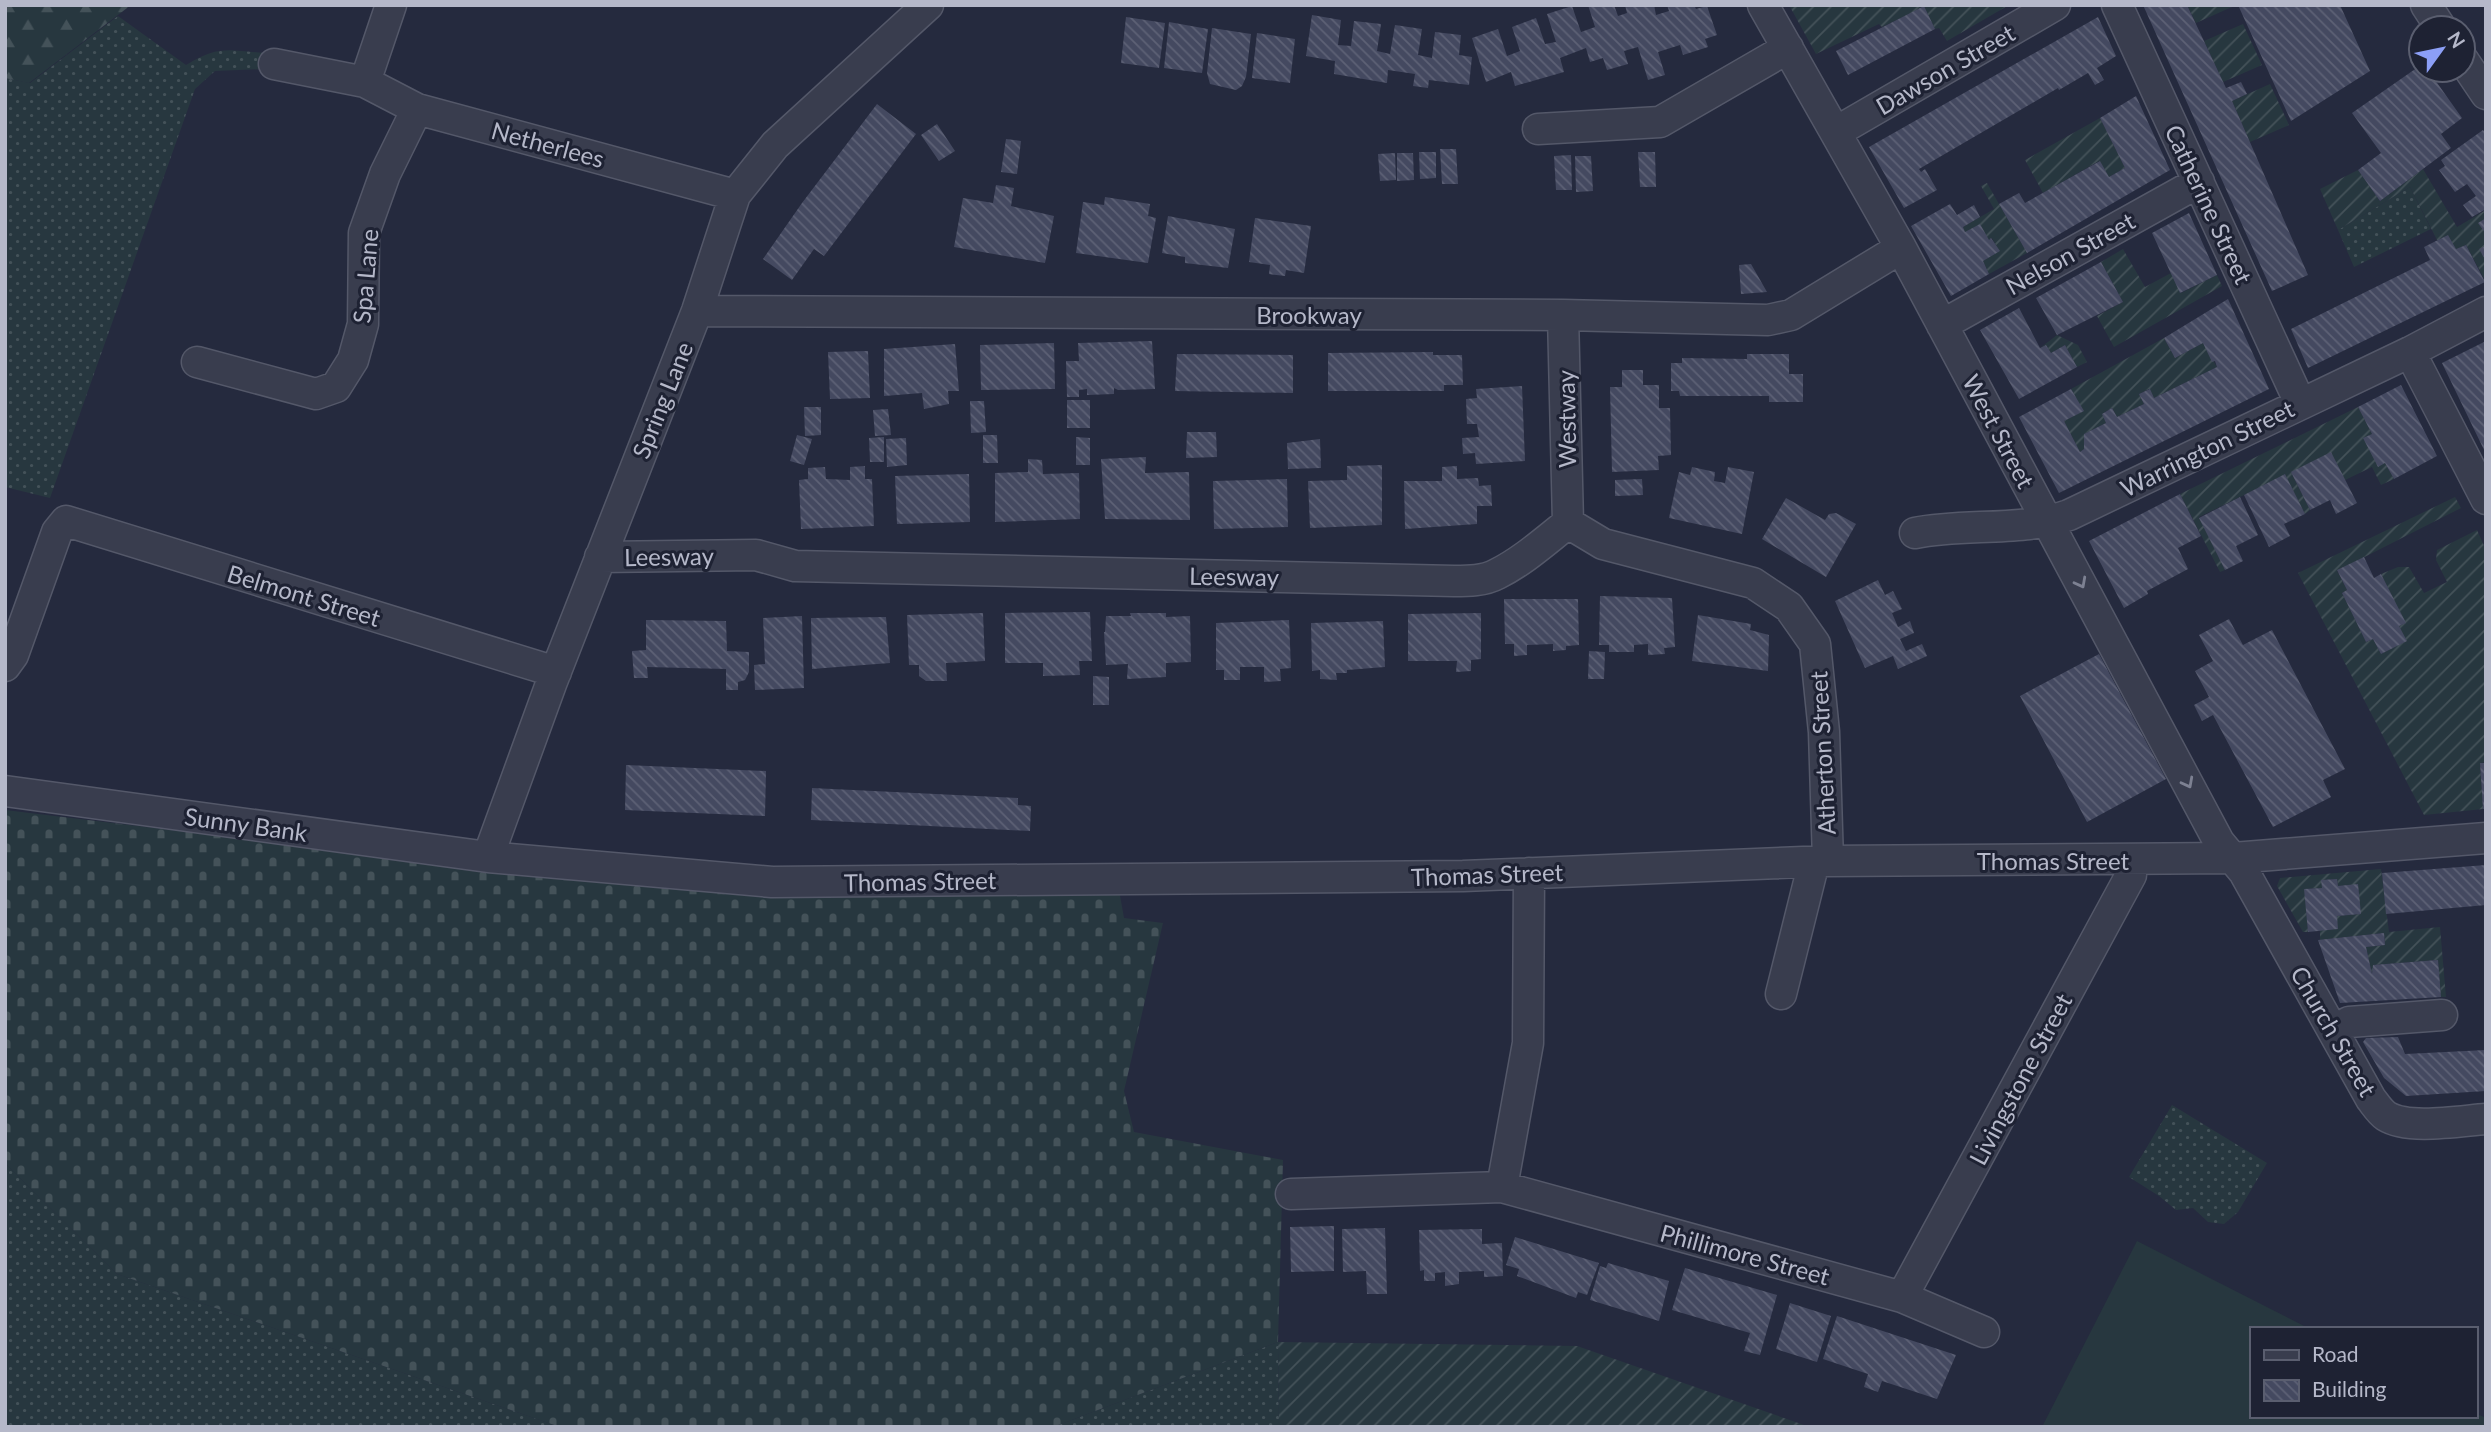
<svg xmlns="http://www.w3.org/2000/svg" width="2491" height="1432" font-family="Lato,sans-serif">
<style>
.grass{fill:url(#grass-dots)}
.forest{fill:url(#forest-firs)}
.cemetery{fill:url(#cemetery-stones)}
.garden{fill:url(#garden-furrows)}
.pitch{fill:#27373f}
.building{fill:url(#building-back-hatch)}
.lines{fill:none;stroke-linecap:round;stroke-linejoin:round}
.minor-casing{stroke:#545869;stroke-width:33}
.minor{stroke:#393d4e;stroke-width:30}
.oneway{stroke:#7d8192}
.labels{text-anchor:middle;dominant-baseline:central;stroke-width:6;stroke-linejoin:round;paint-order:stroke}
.street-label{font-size:24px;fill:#b5b8c9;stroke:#1e2233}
</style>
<defs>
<pattern id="grass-dots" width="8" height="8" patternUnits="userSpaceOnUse" patternTransform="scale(1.75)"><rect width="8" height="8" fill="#27373f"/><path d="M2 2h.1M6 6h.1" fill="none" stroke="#445259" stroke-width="1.8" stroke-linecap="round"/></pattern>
<pattern id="forest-firs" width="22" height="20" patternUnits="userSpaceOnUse" patternTransform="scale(1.75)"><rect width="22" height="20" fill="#27373f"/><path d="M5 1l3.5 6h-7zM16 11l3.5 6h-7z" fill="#445259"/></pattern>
<pattern id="cemetery-stones" width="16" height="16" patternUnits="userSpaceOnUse" patternTransform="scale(1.75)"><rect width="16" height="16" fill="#27373f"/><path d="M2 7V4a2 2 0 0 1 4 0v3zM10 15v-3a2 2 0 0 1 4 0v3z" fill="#445259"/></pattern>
<pattern id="garden-furrows" width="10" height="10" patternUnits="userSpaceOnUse" patternTransform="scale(1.75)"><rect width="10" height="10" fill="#27373f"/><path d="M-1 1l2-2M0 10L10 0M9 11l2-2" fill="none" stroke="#445259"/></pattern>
<pattern id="building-back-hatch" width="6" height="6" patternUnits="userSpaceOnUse" patternTransform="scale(1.75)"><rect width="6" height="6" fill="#444960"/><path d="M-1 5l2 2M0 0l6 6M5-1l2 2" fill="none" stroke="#5d6175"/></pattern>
</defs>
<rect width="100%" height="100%" fill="#252a3e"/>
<!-- grass -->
<path class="grass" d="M118,16l68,49c33,-20 41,-15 78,-12v16l-49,2 -20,18 -145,409 -45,-11v-409l25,5z
M2410,187l21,42 -77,38 -16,-37z
M2172,1105l95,58 -29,49 -14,12 -16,-2 -15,-14 -17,2 -17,-14 -30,-19z
M5,1163l112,111 443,153h-555z
M1278,1342l1,85h-226z"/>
<!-- forest -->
<path class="forest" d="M5,5h126l-102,78 -24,-5z"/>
<!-- cemetery -->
<path class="cemetery" d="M5,810l506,61 608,19 5,28 39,5 -39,168 10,41 149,28 -5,182 -225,85h-493l-443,-153 -112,-111z"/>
<!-- garden -->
<path class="garden" d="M1789,5h220l-62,36 -8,-13 -4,1 -11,-22 -42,20 -3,-3 -63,30z
M2187,5h47v1l-38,17z
M2243,24l19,41 -39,17 -19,-41z
M2270,84l19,41 -39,17 -18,-41z
M2100,118l25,50 -16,9 -10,-16 -56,32 -18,-33z
M2423,169l34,58 29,-17v8l-7,5 7,11v12l-6,3 6,12v21l-20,-37 -10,4 -19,-9 -27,-53 -72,43 -18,-41 38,-19 22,31z
M1987,183l40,70 -38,21 -6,-13 16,-10 -7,-13 -3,2 -24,-8 -2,-5 31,-18 -13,-23z
M2123,249l22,38 26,-14 10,20 36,-18 5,11 -108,61 -17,-31 26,-14 -22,-40z
M2057,335l21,10 9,17 -10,5 -12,-22 -14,8 -5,-8 -6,3z
M2164,338l11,20 28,-15 14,24 -63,31 -5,-9 -10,5 5,10 -27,13 -5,-9 -9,5 3,10 -22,11v15l-4,3 -16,-31 19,-10 -12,-22z
M2358,407l14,27 -8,4 21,25 9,16 -13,6 -9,-18 -27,13 -54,-8 19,38 -5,4 -20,-39 -86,42 26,53 -5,2 -40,-78z
M2455,497l6,11 -124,63 10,19 -5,3 24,49 7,-3 8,15 25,-13 -7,-15 6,-3 -24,-49 17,-7h11l15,26 23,-11 -11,-22 1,-10 40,-20 9,20v212l-6,1 3,46 -59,6 -126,-242z
M2381,869l8,63 51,-5 6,70h-5l-3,-37 -64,5 -2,9 -6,-27 19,-2 -1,-12 -64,7v-9l17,-15 23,-2 -2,-29 -20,1 -1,-7 -15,1v8l-17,1 3,43h-5l-26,-46 3,-8z
M1278,1342l299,4 233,81h-531z"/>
<!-- pitch -->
<path class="pitch" d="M2137,1241l173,88h-59v87h224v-3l11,5v9h-444z"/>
<!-- building -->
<path class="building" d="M1588,5h26l4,11 9,-3 -2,-8h29l2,10 13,-4 -2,-6h27l2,4 11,-3 10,29 -12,4 3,8 -25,8 -3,-10 -22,7 7,23 -17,5 -10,-33 -14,4 4,13 -21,6 -4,-12 -13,4 -4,-14 -26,10 4,14 -49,14 -4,-14 -25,10 -14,-44 26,-9 9,27 13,-5 -8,-24 24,-9 9,26 11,-2 -9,-28 25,-8 9,26 14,-5z
M2143,5h44l39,83 15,-6 6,12 -15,7 76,174 -36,16z
M2238,5h102l30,66 -79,50z
M1924,6l11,23 -87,46 -12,-24z
M1312,15l29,5 -3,25 13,1 3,-25 27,3 -4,27 13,3 5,-29 27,4 -4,26 14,3 3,-26 26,3 -2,20 13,2 -3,28 -40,-5 -1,8 -15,-2 2,-12 -27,-4 -1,13 -53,-9 1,-13 -29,-5z
M1126,17l39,6 -6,45 -38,-5z
M2098,17l18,39 -19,12 7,12 -9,5 -7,-12 -29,17 -1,-2 -139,81 2,3 4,-3 12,21 -33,18 -35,-61z
M1169,22l39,7 -6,44 -38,-5z
M1212,28l39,6 -5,43 -4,9 -6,4 -26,-6 -3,-11z
M1257,33l38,6 -5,44 -38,-5z
M2421,65v5h7l34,48 -21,16 10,14 -71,53 -22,-31 23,-17 -29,-40z
M2136,96l34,74 -143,83 -28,-49 20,-11 6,10 75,-42 9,16 16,-9 -25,-50z
M877,104l39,30 -92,122 -10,-7 -22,31 -29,-21 39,-56z
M937,124l18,27 -16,10 -18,-26z
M2483,130l3,4v75l-14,8 -9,-12 13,-9 -9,-12 -12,8 -16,-22 6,-4 -4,-6z
M1006,139l15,2 -4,33 -16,-2z
M1440,149h16l2,35h-16z
M1419,152h17v26l-16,1z
M1638,152h17l1,35h-16z
M1395,153l1,27 -16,1 -2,-27z
M1397,153h16l1,27 -17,1z
M1571,155l1,35h-16l-2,-34z
M1575,156h16l2,35 -17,1z
M996,185l18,3 -3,18 43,10 -9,47 -91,-16 9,-49 30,5z
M1105,197l45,7 -2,12 8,2 -8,45 -72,-10 7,-51 21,3z
M1950,204l7,11 17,-10 6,12 -17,10 2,5 15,-8 9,16 2,-2 9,13 -17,10 6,13 -38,22 -40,-70z
M2189,213l28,62 -37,18 -28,-60z
M1168,216l67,13 -7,39 -43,-5v-6l-23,-4z
M1255,218l56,8 -7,47 -18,-3 -1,6 -16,-2 1,-9 -21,-3z
M2486,218v16l-8,-11z
M2448,235l8,14 10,-4 19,37 -177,86 -17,-39 139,-69 -6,-13z
M2486,246v15l-7,-12z
M2101,262l22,40 -66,33 -21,-37z
M1751,264l16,28 -26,2 -2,-29z
M2228,299l41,90 -210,104 -40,-76 52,-28 13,22 -20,10 16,31 4,-3v-15l22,-11 -4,-9 10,-6 5,9 27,-13 -5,-10 11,-5 4,9 63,-31 -2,-6 -3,1 -9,-19 -28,15 -11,-20z
M2019,308l21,40 6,-3 5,8 14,-8 12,22 -58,32 -39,-69z
M1152,341l3,48 -37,1 -4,-2v6l-27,1v-6l-8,1v7h-12l-1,-36h13l-1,-18z
M2486,341v113l-44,-91z
M1054,343l1,46 -74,1 -1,-45z
M955,344l4,47h-11l1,13 -25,5 -2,-16 -38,3v-47z
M868,351l2,47 -40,1 -2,-47z
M1433,352v3h29l1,30h-19v6h-116v-38z
M1177,354l116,1v38l-118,-2z
M1747,354h42v20h14v28h-34v-6h-89l-1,-5h-8v-28h11v-5l65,1z
M1622,370h21v15h16v23h11l1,47 -13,1 1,14 -47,2 -2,-85h12z
M2401,385l36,71 -43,23 -9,-16 -7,4 -15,-29 9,-4 -14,-27z
M1522,386l3,75 -49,3 -1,-11 -12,1 -1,-16 17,-1 -2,-13h-10l-1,-25 11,-1 -1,-9z
M1067,400h23v28h-23z
M970,401h14l2,31 -15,1z
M804,407h17v28l-16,1z
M888,409l3,26 -16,1 -2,-26z
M1187,432h29l1,25 -31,1z
M797,435l15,4 -8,26 -14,-4z
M983,435h14l1,28h-15z
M884,437v25h-14l-1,-24z
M1076,437l14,1v27h-14z
M906,438l1,27 -20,2 -1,-28z
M1320,439l1,29 -33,1 -1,-26z
M2331,452l26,51 -21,11 -6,-14 -20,10 -19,-38z
M1146,457l-1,16 44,-1 1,48 -85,-1 -4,-60z
M1028,459l14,1 1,14 36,-1 1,46 -85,3v-49l33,-1z
M1382,465v60l-72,3 -2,-47 39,-1v-14z
M865,466v13h7l2,47 -73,3 -2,-49 9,-1v-11l17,-1 1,12 24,1v-13z
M1457,466v13l21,-1 1,8 12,-1 1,21h-15v18l-72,5 -1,-48h38v-14z
M1692,467l23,5 -1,9 11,2 3,-16 26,5 -12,62 -73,-16 10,-46 11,3z
M969,474l1,48 -73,2 -2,-48z
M2285,474l20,40 -21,10 6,12 -21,11 -25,-52z
M1287,479l1,48 -74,2 -1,-48z
M1642,479l1,16 -28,1v-16z
M2180,494l21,42 -23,12 10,21 -41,22 1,3 -24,14 -35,-67z
M2240,497l18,38 -22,11 7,15 -18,9 -26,-52z
M1786,498l39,22 4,-6 7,-1 20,11 -30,53 -64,-38z
M2364,557l10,21 7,-4 25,49 -7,3 8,15 -26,13 -8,-15 -7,3 -24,-49 5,-3 -10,-20z
M1878,580l7,15 8,-4 9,18 -10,4 6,14 12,-6 4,12 -14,6 6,12 16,-7 5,12 -29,13 -5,-13 -28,12 -30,-67z
M1600,596l72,2 3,49 -11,1 1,6 -17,1v-11l-14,1v7h-25v-7h-10z
M1504,599h74l1,46 -13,1v4l-13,1v-7l-26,1v10l-13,1v-12h-9z
M1090,612l2,49h-13l1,14 -37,1v-13h-38v-50z
M983,613l2,48 -39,2 1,18h-21l-7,-5v-11h-10l-2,-50z
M1130,613h36v4l24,-1 1,46 -25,1v14l-39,2 1,-15 -22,1 -2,-33h1l1,-16h25z
M1481,613v46l-10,1v11l-15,1 1,-11h-49v-47z
M1698,615l53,9 -1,6 19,5 -1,36 -76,-10z
M802,616l2,72 -49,2 -1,-25 11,-1 -2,-46z
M886,617l4,46 -78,6 -1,-51z
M2229,619l14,26 29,-15 73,139 -22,11 8,17 -58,30 -60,-112 -11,6 -8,-16 15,-8 -14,-26 18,-10 -14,-26z
M646,620l80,1 1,30 22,1v20l-4,8 -7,2v8h-12v-21l-79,-2 1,11h-14l-2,-27 14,-1z
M1289,620l2,48 -11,1 1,12 -17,1v-15h-24v13h-16v-10h-8v-47z
M1383,621l2,46 -38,3v3h-11l1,7 -17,-1v-9l-8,1 -1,-48z
M1589,651l16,1 -1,27h-16z
M2099,654l67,125 -79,43 -67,-126z
M1093,676l16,1v28h-16z
M2480,763h6v46h-3z
M626,765l140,6 -1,45 -140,-6z
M812,788l206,10v7l13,1 -1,25 -219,-11z
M2486,865v40l-100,9 -4,-41z
M2337,879l1,7 20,-2 3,30 -24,2 1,13 -30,3 -4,-43 18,-1 -1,-8z
M2384,933l1,12 -19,2 6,27 1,-9 65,-5 3,37 -101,6 -22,-63z
M2398,1037l7,17 81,-4v41l-80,5 -22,-18 -21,-36 3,-4z
M1334,1226v45l-43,1 -1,-45z
M1385,1228l2,66h-20l-1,-23 -23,1 -1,-43z
M1482,1229v15l20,-1 1,33 -19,1v-6l-25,1v12l-14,2v-14l-10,1v8h-11v-11l-4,1 -1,-41z
M1515,1237l84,26 -12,32 -9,-3 -2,6 -59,-22 2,-7 -13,-4z
M1608,1263l61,18 -10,40 -69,-21 10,-34 6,2z
M1685,1268l92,27 -17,60 -16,-4 6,-18 -78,-23z
M1790,1303l41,13 -14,46 -41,-13z
M1837,1316l119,39 -19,44 -55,-18 -4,11 -14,-5 4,-13 -45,-15z"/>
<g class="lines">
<!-- minor casing -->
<g class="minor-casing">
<path id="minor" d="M1763,5l138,243 318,594 25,30 127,227c4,5 9,13 15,17 22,14 73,5 100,3
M2117,5l183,398
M2426,5l15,23
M2463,60l23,34
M274,64l91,18 52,27 318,86
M365,82l26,-77
M1538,129l122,-7 128,-74
M1836,132l219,-127
M697,311l866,4 205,5 23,-5 110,-67
M1563,315l5,208
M1942,325l257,-143
M2410,352l76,147
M197,362l119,32 20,-7 17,-27 10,-36 1,-91 21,-59 32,-65
M1915,533c50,-10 106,-1 154,-18l341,-163 76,-40
M600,557l156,-2 39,11 659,15c14,0 30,0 43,-7 26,-13 48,-33 71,-51l35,21 150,39 36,24 26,37 9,88 4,129
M5,666l8,-11 44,-123 9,-11 490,151
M5,791l483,66 284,25 691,-6 365,-15 405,-3 253,-20
M488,857l63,-173 146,-373 38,-116 40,-50 153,-140
M1781,994l33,-132
M2333,1031l16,-9 93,-7
M1502,1187l26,-144 1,-170
M1291,1194l211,-7 400,110 82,35
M1902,1297l229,-422v-15"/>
</g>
<!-- minor -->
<use href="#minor" class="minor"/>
</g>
<!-- one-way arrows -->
<defs><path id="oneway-chevron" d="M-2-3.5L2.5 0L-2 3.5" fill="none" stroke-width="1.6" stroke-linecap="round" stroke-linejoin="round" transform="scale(1.75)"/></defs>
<g class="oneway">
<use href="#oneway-chevron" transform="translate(2081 583) rotate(62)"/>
<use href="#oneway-chevron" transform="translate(2188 783) rotate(62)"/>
</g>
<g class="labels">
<!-- street labels -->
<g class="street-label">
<text transform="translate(1945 69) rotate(-30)">Dawson Street</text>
<text transform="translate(548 144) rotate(15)">Netherlees</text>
<text transform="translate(2209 204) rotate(65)">Catherine Street</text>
<text transform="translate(2070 253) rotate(-29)">Nelson Street</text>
<text transform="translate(365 276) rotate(-85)">Spa Lane</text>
<text x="1309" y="314">Brookway</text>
<text transform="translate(662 400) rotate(-68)">Spring Lane</text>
<text transform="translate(1566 419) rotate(-91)">Westway</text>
<text transform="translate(1999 431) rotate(62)">West Street</text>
<text transform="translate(2207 448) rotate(-26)">Warrington Street</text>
<text transform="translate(669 556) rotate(-1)">Leesway</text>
<text transform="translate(1234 576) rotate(1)">Leesway</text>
<text transform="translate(304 595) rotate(17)">Belmont Street</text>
<text transform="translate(1822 753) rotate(-93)">Atherton Street</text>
<text transform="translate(246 824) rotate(8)">Sunny Bank</text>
<text x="2053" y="860">Thomas Street</text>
<text transform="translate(1487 874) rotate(-2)">Thomas Street</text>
<text transform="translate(920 881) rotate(-1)">Thomas Street</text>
<text transform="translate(2334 1031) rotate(60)">Church Street</text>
<text transform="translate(2020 1079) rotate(-62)">Livingstone Street</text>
<text transform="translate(1745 1254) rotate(15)">Phillimore Street</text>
</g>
</g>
<!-- border -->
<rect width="2491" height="1432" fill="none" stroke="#b5b8c9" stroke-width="14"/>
<!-- legend -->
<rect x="2250" y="1327" width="228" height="91" fill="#1e2233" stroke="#5a5e6f" stroke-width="2"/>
<rect x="2264" y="1350" width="35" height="10" fill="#393d4e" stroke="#5a5e6f" stroke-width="2"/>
<text x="2312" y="1362" font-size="21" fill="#b5b8c9">Road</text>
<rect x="2264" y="1380" width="35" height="21" fill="url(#building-back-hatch)" stroke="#5a5e6f" stroke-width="2"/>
<text x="2312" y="1397" font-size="21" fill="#b5b8c9">Building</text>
<!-- north arrow -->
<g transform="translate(2442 49) rotate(57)"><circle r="33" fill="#1e2233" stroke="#5a5e6f" stroke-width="2"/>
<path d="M0-5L12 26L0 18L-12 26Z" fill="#8c9ff6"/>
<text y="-10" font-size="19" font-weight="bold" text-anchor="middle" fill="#b5b8c9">N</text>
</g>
</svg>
